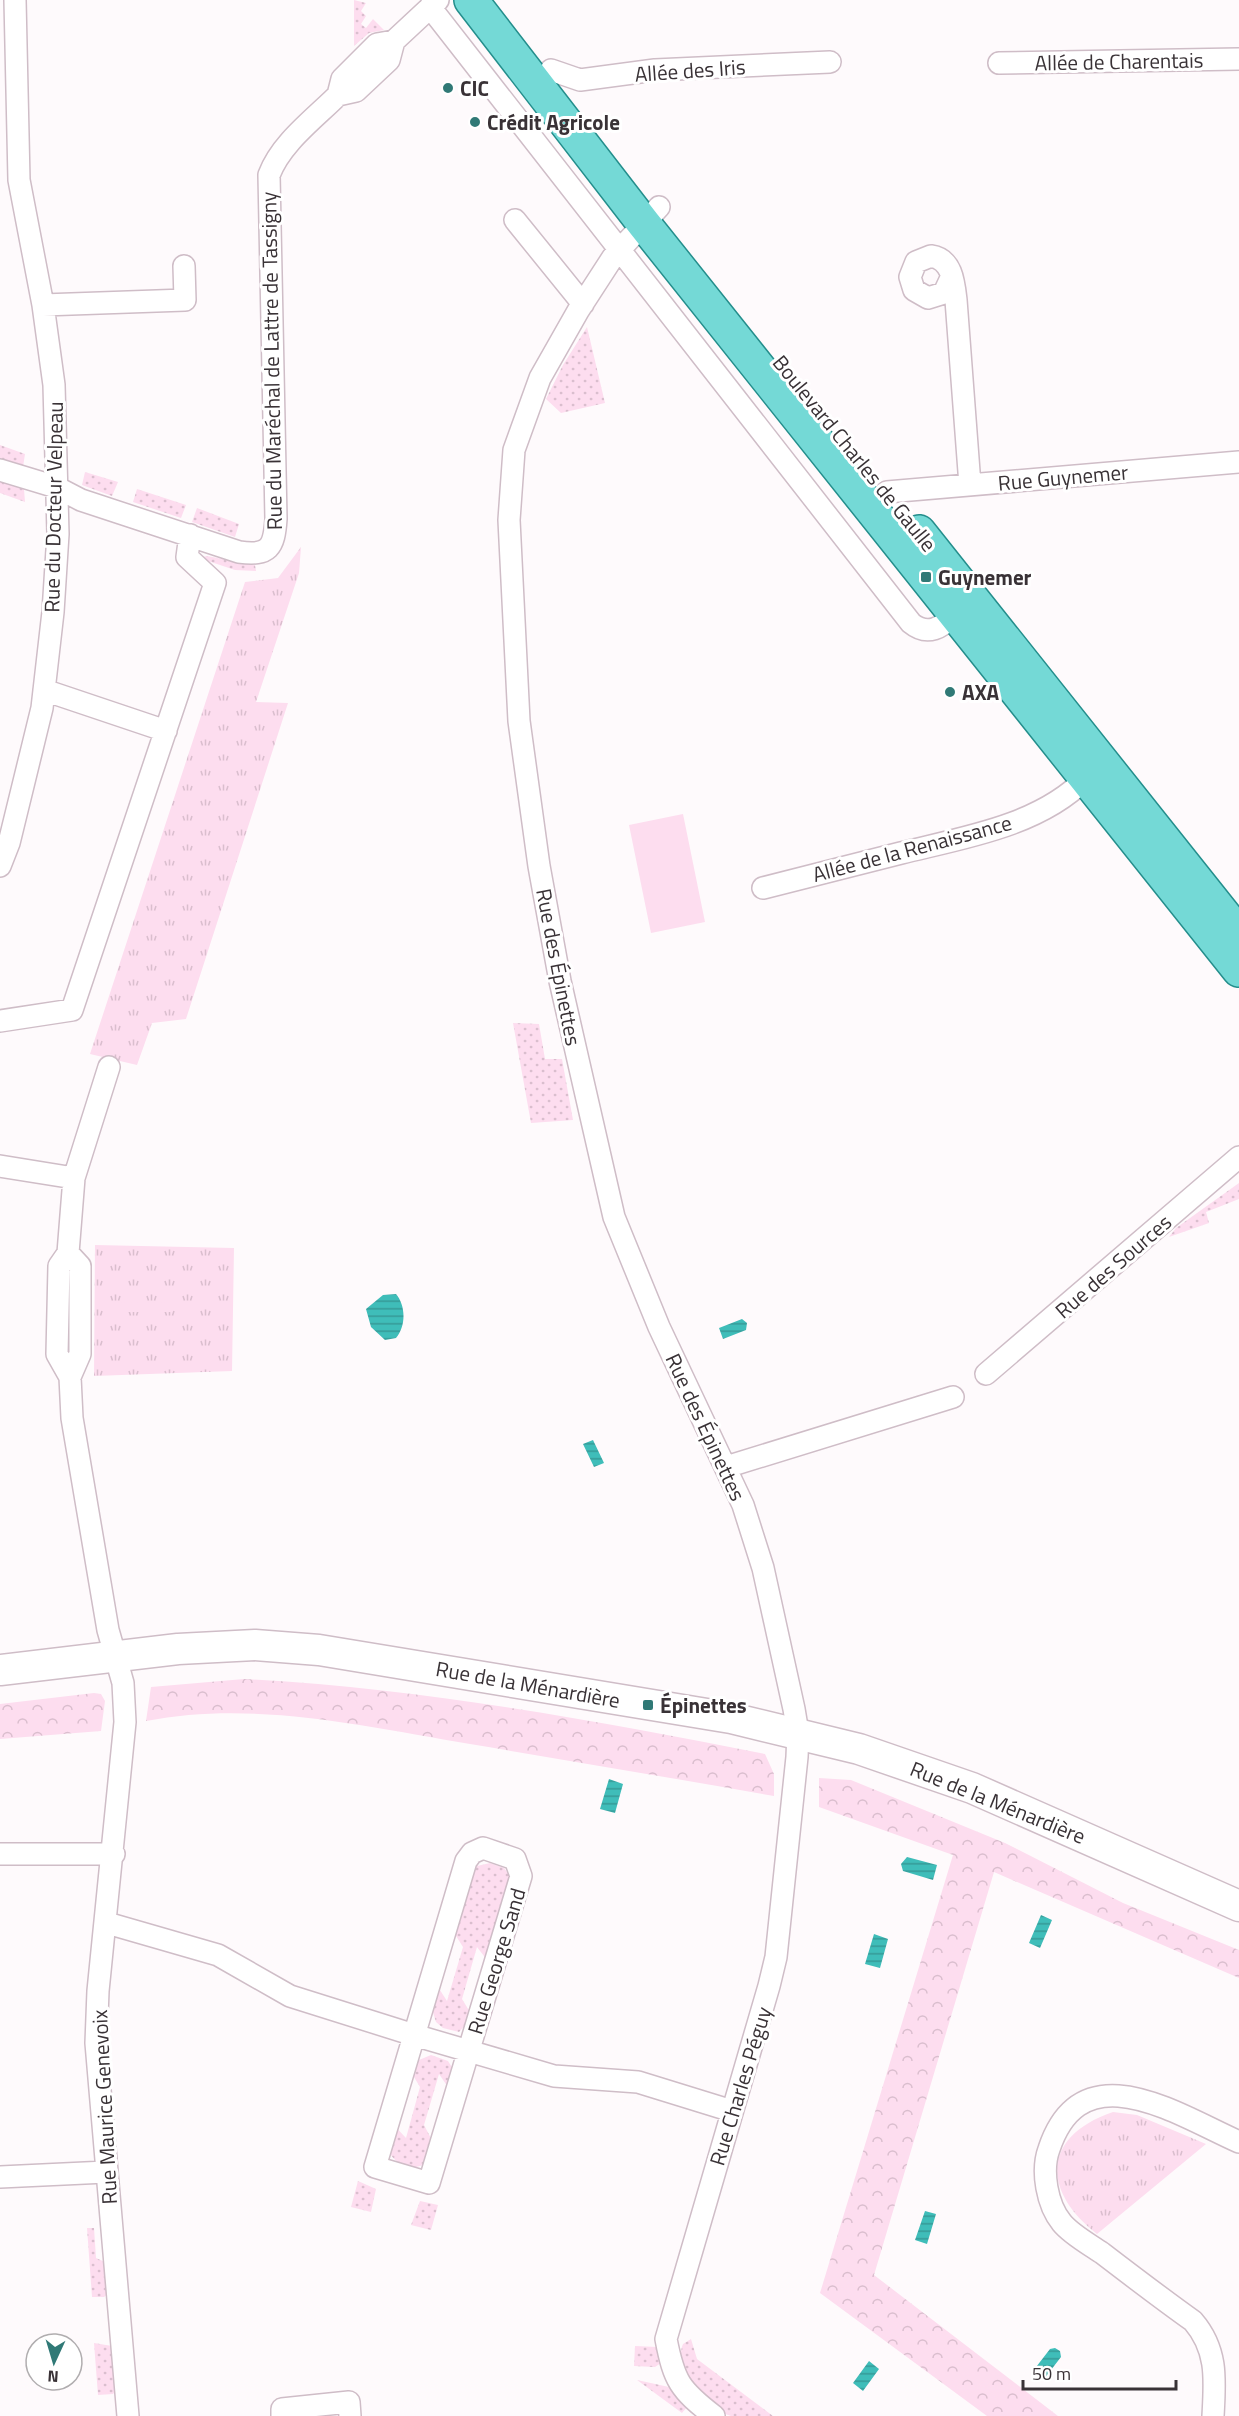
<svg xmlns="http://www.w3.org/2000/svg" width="1239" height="2416" font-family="'Titillium Web',sans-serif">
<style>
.grass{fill:url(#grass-dots)}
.forest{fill:url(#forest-crowns)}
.park{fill:url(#park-tufts)}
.pitch{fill:#fdddef}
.water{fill:url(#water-rules)}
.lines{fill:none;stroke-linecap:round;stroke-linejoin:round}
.street-casing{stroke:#cfbdc7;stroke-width:24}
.secondary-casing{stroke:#cfbdc7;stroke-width:33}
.primary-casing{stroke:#248e8c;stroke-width:36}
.street{stroke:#fff;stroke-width:21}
.secondary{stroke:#fff;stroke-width:30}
.primary{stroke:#74d9d6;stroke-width:33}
.poi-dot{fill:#307976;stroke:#fff;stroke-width:2}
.labels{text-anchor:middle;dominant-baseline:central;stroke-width:6;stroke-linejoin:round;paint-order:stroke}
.street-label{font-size:21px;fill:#393236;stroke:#fff}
.poi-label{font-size:21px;font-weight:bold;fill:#393236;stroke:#fff;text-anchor:start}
</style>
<defs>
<pattern id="grass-dots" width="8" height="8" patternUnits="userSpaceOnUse" patternTransform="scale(1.5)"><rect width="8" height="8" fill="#fdddef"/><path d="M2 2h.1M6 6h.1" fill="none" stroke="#dabece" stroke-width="1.8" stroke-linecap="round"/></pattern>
<pattern id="forest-crowns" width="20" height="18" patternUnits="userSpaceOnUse" patternTransform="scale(1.5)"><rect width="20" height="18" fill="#fdddef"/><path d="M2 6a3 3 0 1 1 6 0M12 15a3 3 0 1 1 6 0" fill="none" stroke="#dabece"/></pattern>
<pattern id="park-tufts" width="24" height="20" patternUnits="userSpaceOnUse" patternTransform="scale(1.5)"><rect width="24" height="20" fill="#fdddef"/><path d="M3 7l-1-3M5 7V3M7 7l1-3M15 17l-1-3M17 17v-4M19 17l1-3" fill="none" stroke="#dabece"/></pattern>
<pattern id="water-rules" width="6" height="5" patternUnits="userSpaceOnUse" patternTransform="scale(1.5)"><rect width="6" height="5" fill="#3fbdb9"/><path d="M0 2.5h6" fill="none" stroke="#369a97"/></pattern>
</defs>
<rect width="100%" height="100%" fill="#fefafc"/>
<!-- grass -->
<path class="grass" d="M354,0l12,3 -5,8 5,5 -5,8 5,4 7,-9 11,11 -15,3 -15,13z
M587,327l18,76 -44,10 -15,-14 17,-34z
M0,445l25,9 -2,13 -23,-8z
M85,472l33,10 -6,14 -30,-11z
M0,481l24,8 1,13 -25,-9z
M137,489l49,16 -5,13 -48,-16z
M197,508l42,16 -4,13 -43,-15z
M207,556l48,9 1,6 -21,-1 -36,-12z
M513,1023l26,1 6,35h17l11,61 -42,3z
M1239,1183v16l-33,13 3,11 -40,14 7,-9z
M490,1863l14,5 8,11 -25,81 -10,-13 -15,52 11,18 -14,15 -16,-4 -7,-6 -4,-13 6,-22 9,14 16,-54 -12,-19 19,-57 7,-5z
M431,2055l17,6 5,8 -1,24 -13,-19 -15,51 12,23 -11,16c-16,8 -28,1 -37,-13l3,-29 15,16 14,-51 -9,-15 8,-12z
M358,2181l18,8 -5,23 -20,-5z
M420,2201l18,4 -7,25 -20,-5z
M87,2228h7l2,30 11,5 1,31 -4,3h-12z
M691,2339l6,20 76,57c-13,0 -29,0 -42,0 -21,-5 -59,-48 -48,-72z
M94,2343l18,3 4,44 -3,4 -15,1z
M635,2346l22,1 4,16 -6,4 -21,-1z
M637,2380l32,7 18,20 -5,6z"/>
<!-- forest -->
<path class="forest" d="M244,1679c175,9 349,41 521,75l9,20v22c-102,-18 -203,-35 -304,-52 -106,-18 -217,-44 -324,-23l5,-34z
M94,1693l7,1 4,7 -4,30 -101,8v-35z
M819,1778l32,2 154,63 118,60 116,47v28l-245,-106 -120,403 184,141h-71l-167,-123 133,-438 -134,-48z"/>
<!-- park -->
<path class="park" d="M301,547l-2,26 -43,129 32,1 -102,316 -34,4 -15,42 -47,-11 155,-472 33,-4z
M95,1245l139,3 -2,123 -138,5z
M1113,2112l24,3 69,29 -109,90c-56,-43 -55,-98 16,-122z"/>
<!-- pitch -->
<path class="pitch" d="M683,814l22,108 -54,11 -22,-108z
M115,1302l56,1v9h-56z"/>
<!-- water -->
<path class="water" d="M396,1294c10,12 10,32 0,44l-11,2 -14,-13 -5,-18 17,-14z
M742,1319l5,4 -1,7 -23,9 -4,-11z
M593,1440l11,23 -10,4 -11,-23z
M609,1779l14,5 -8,29 -15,-4z
M907,1857l30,8 -4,15 -30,-9 -2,-7z
M1041,1915l11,5 -12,28 -11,-5z
M874,1934l14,5 -8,29 -15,-4z
M925,2211l11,3 -9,30 -12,-4z
M1055,2348l5,3 1,6 -17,22 -11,-8 17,-22z
M869,2361l10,8 -16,22 -10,-8z"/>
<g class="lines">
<!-- street casing -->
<g class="street-casing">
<path id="street" d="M430,7l481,616c17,14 31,4 44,-8
M394,41l-5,19 -33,31 -18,4 4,-16 35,-35 17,-3 44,-41
M999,63l240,-4
M551,70l29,10 75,-10 175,-8
M659,207l-46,50 -35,54 -38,67 -26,72 -5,70 10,201 20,145 21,115 54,236 45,110 84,178 20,63 31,141 4,24 -1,24 -21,200 -7,29 -103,353c8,42 14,51 48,77
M515,220l68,84
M951,278l-7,15 -16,5 -14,-8 -4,-13 6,-15 15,-6c21,3 23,26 25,44l14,185
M43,305l142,-5 -1,-34
M0,470l56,17 25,13 158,52c30,4 35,-4 37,-33l-7,-344c12,-32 45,-56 69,-80
M887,492l352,-30
M44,690l122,41
M0,866l9,-23 33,-135 11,-96 5,-78 -4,-149 -11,-80 -24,-125 -4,-180
M763,888c46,-12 92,-23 138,-35 61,-15 138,-27 184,-74
M0,1021l72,-11 143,-427 -28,-26 3,-22
M109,1067l-35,111 -6,75 -9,13 -2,88 13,23 2,41 36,212 15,53 2,39 -27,269 -2,52 32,373
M0,1166l74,12
M68,1253l12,13v88l-10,23
M986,1374l253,-217
M726,1467l227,-70
M483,1848l32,11 6,17 -92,307 -54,-16 91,-306 6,-8z
M0,1854h114
M107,1923l111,32 72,41 124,39 140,41 84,6 94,29
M0,2177l106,-5
M282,2416v-7l67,-7 1,14
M1213,2416c2,-36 5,-66 -20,-95 -31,-22 -61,-45 -91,-68 -13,-9 -30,-18 -40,-30 -15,-18 -21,-52 -13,-74 33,-99 127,-35 190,-7"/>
</g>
<!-- secondary casing -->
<g class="secondary-casing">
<path id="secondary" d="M0,1670l178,-21 77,-4 64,5 412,68 128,31 113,39 267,118"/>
</g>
<!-- primary casing -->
<g class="primary-casing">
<path id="primary" d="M471,0l173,224 595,746
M919,532l320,402"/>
</g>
<!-- street -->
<use href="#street" class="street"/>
<!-- secondary -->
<use href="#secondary" class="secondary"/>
<!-- primary -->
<use href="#primary" class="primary"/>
</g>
<!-- markers -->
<g class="poi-dot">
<circle cx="448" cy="88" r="6"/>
<circle cx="475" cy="122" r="6"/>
<rect x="920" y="571" width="12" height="12" rx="3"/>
<circle cx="950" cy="692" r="6"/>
<rect x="642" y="1699" width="12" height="12" rx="3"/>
</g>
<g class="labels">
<!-- street labels -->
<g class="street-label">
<text transform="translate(1119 61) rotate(-1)">Allée de Charentais</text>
<text transform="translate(690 70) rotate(-4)">Allée des Iris</text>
<text transform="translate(271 361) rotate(-91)">Rue du Maréchal de Lattre de Tassigny</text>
<text transform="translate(855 453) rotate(51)">Boulevard Charles de Gaulle</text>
<text transform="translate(1063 477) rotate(-5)">Rue Guynemer</text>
<text transform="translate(53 507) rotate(-89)">Rue du Docteur Velpeau</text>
<text transform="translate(912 848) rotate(-15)">Allée de la Renaissance</text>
<text transform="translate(559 967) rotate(79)">Rue des Épinettes</text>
<text transform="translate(1113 1266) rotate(-41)">Rue des Sources</text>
<text transform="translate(706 1427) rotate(65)">Rue des Épinettes</text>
<text transform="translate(528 1684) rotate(10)">Rue de la Ménardière</text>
<text transform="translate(998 1802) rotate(22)">Rue de la Ménardière</text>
<text transform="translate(496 1961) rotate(-73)">Rue George Sand</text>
<text transform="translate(740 2086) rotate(-73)">Rue Charles Péguy</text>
<text transform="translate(104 2107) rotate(-93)">Rue Maurice Genevoix</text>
</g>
<!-- poi labels -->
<g class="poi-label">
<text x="460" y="88">CIC</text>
<text x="487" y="122">Crédit Agricole</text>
<text x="938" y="577">Guynemer</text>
<text x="962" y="692">AXA</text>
<text x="660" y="1705">Épinettes</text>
</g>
</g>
<!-- north arrow -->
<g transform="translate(54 2362) rotate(184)"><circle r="28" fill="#ffffff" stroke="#b0adaf" stroke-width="1.5"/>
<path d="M0-4.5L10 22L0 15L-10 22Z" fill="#307976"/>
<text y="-9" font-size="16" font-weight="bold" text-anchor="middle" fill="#393236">N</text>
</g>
<!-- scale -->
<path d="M1023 2380v9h153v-9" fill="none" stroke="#393236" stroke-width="3"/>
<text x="1032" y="2380" font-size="18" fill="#393236" stroke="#ffffff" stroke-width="4.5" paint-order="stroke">50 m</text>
</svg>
